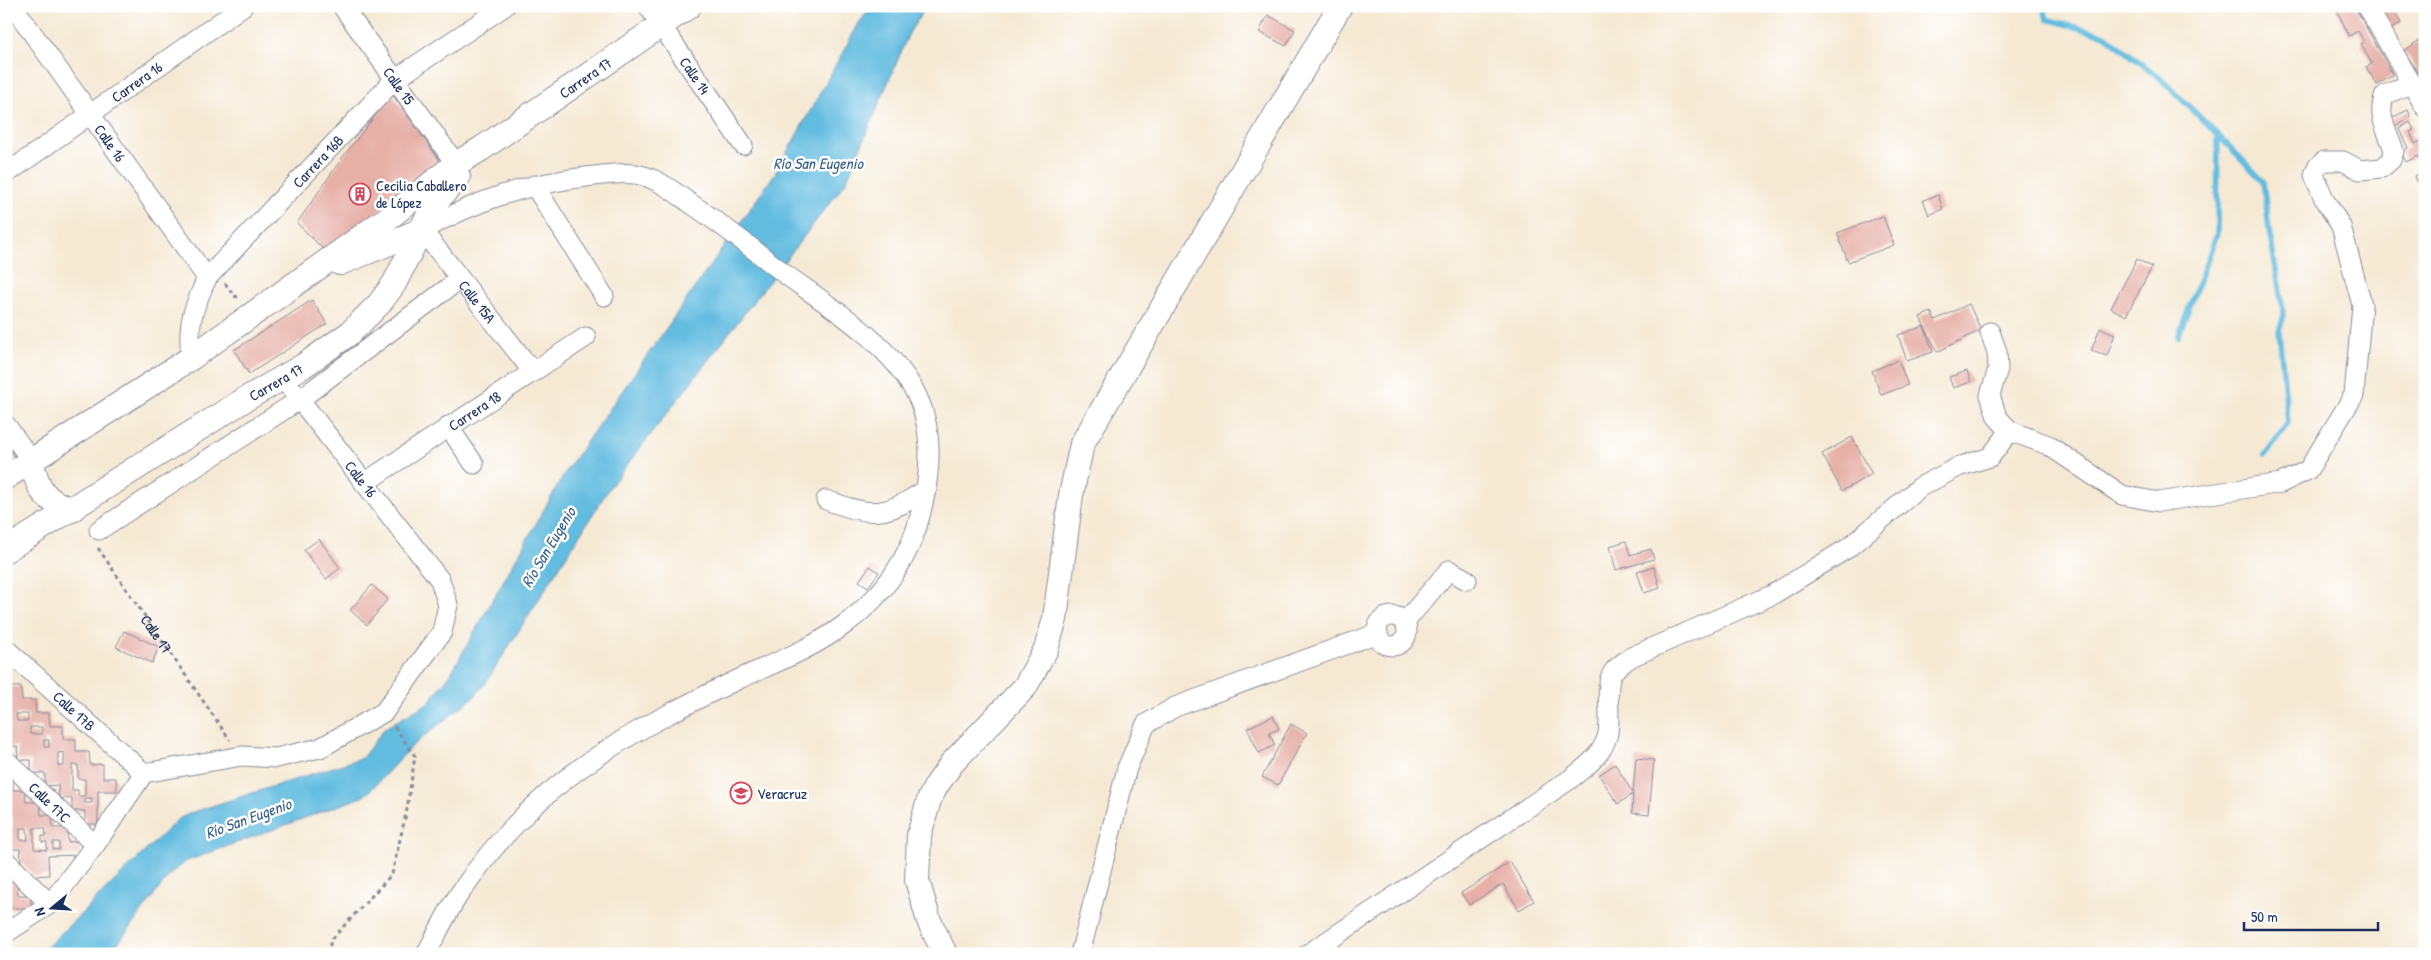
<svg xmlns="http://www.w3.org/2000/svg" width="2431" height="960" font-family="'Patrick Hand',sans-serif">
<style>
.water{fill:#62bce0;stroke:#3e769f}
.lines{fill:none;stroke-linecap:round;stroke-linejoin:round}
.stream{stroke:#62bce0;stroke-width:5.5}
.building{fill:#e6b0a7;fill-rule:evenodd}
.minor-casing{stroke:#888c99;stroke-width:21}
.major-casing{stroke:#888c99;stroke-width:26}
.path{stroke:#888c99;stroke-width:3;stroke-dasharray:4 4;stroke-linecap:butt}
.minor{stroke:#fff;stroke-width:19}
.major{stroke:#fff;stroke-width:24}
.labels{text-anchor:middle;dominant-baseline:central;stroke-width:5;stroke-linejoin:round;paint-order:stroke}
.street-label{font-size:15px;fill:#1b2f5e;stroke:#fff}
.poi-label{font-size:15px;fill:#1b2f5e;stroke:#fff;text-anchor:start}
.water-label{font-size:16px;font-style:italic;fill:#34608c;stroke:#fff}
</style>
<rect width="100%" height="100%" fill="#fff"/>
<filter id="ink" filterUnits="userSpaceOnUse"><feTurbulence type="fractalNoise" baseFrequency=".02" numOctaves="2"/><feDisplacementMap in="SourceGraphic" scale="10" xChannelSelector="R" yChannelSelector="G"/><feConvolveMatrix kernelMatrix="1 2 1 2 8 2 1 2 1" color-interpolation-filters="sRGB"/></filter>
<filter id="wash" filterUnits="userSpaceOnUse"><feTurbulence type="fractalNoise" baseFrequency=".0096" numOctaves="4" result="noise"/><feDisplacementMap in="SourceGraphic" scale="20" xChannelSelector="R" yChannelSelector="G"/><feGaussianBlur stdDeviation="1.12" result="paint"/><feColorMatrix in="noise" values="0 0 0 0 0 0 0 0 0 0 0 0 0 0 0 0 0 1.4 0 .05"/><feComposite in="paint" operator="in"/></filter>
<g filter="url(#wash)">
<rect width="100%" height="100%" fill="#f5e9d4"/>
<!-- water -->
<path class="water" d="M872,6h54l-17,27 -63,149 -236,305 -125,197 -10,12 -61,48 -45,48 -7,5 -175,64 -16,12 -61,81h-70l137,-134 13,-7 172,-55 23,-30 43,-25 22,-28 116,-204 210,-299 83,-149z"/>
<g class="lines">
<!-- stream -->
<path class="stream" d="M2043,6l4,13 58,16 55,43 58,57 -1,99 -39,103
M2218,135l45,46 6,49 15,85 -5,16 9,92 -23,32"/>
</g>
<g id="blocks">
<!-- building -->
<path class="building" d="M2335,6h19l39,69 -16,10 -11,-18 6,-3 -11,-20 3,-2 -6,-11 -9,5z
M2371,6h20l10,17 -15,9z
M1268,15l27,15 -9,16 -27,-14z
M2425,36v34l-6,4 -15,-23z
M392,94l50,70 -117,87 -28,-28 45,-65z
M2408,110l3,7 -20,11 -4,-8z
M2410,122l4,8 -4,2 5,12 6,-3 4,7v19l-7,-11 -12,6 -5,-10 7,-4 -9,-19z
M2425,170v8l-8,4 -3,-6z
M1938,195l5,14 -14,6 -6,-15z
M1883,216l11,29 -46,17 -11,-29z
M2137,259l15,8 -26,49 -15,-8z
M312,300l15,24 -78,50 -15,-24z
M1969,304l12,26 -44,22 -17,-35 11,-5 4,8z
M1924,326l9,26 -26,9 -9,-26z
M2100,328l15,6 -8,22 -16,-5z
M1898,360l10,25 -27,10 -9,-24z
M1967,371l4,11 -18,6 -4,-11z
M1852,437l20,37 -30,17 -20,-37z
M6,445l9,12 -9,7z
M319,539l21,29 -14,11 -22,-29z
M1626,541l4,14 21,-6 3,10 -38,11 -6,-24z
M870,566l9,6 -11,15 -9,-6z
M1654,567l6,21 -16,5 -7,-22z
M372,585l16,14 -21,26 -17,-15z
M124,631l35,16 -7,16 -36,-16z
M6,687h15l1,13h13l1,13h13l1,13h13v13h13v13h13l1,13 13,-1v14h13l1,13h-19v33h-13v-13h-13v-13l-13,1 -1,-14 -13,1v-13h-14v-13h-13l-1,-14 -11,1v-21h4l-1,-11h-3zM16,714h12v7h-11zM30,727h12v7h-12zM44,740h5v7h-5zM64,752v14h-6v-13zM72,765h6v14h7v17h-7v-6h-6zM85,798h7v5h-7z
M1273,716l6,13 -10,4 6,12 -16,8 -12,-25z
M1291,724l16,9 -29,52 -16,-8z
M1636,758l18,2 -5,55 -17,-2 1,-19 -15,10 -19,-29 16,-11 18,29z
M6,776h7v14h12l1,12h14l1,13h11l1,13h14l1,14 13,-1v14l-33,1 1,19 -14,1 -14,-14 -1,-13h-13l-1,-21h7l-1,-13h-6zM20,828h7l1,12h-8zM34,828h11l1,8h-4v6h5v8l-13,-1zM53,842h6v8l-6,-1z
M1510,862l24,39 -15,9 -16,-26 -34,21 -8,-12z
M17,881l1,14h13v13h-25v-26z"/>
</g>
</g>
<g filter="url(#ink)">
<use href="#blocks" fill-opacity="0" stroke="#888c99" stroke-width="1"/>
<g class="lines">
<!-- minor casing -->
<g class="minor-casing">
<g id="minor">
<path id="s2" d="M13,6l194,272"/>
<path id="s3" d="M342,6l114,158"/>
<path id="s4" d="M648,6l95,139"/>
<path d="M2367,6l58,101"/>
<path id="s5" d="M6,174l237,-168"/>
<path d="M534,185l70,111"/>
<path d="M1990,332l7,20 1,17 -8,26 7,22 13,14 38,14 74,50 37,7 122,-19 27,-13 46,-75 8,-90 -21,-79 -16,-25 -11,-26 3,-8 7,-6h19l17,9 22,-2 9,-8 3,-9c-6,-21 -18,-34 -9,-56l27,-12"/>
<path id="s6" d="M191,358c-4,-35 2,-49 16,-80l187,-198 111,-74"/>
<path d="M6,425l25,35"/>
<path d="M448,426l26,38"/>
<path id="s7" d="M364,483l222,-146"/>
<path d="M826,500c47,17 59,17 101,-11"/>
<path d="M99,530l200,-130 161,-121"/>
<circle cx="1392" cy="631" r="15"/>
<path d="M1405,622l44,-52 18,10"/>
<path id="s8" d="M6,649l138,124"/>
<path id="s9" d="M6,760l89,85"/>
<path d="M6,861l44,43"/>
<path d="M6,933l44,-29 45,-59 49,-72 98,-17 34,2 44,-10 64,-36 58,-80 6,-27 -8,-25 -157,-202"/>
<path id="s10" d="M426,954c11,-20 21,-42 34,-61 35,-52 80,-98 132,-133 46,-32 97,-57 147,-81 35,-16 73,-30 105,-54 38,-28 66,-66 77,-113 10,-40 14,-84 -7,-122 -28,-50 -84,-83 -129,-116 -31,-24 -62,-49 -95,-71 -17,-12 -34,-26 -55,-29 -16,-2 -33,1 -49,3 -62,7 -109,24 -164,53l111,142"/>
<path d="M1080,954l47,-186 19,-44 29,-17 203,-74"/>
<path d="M1308,954l261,-174c15,-12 32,-23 38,-43 6,-18 -4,-51 6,-65 4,-6 13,-11 18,-15l141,-62 76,-47 72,-61 38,-20 32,-10 20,-26"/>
</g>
</g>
<!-- major casing -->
<g class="major-casing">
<g id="major">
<path d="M340,263l82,-33"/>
<path d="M31,460c7,29 12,40 41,50"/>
<path id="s11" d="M6,477l185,-119 201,-143 64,-51 25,-15 208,-143"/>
<path id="s12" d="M6,550l238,-150 59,-34 47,-33 29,-29 15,-20 40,-80 24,-27"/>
<path d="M945,954l-16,-33 -12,-41 2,-45 10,-35 7,-14 16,-23 73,-76 21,-38 9,-30 16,-124 11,-51 258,-438"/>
</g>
</g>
<!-- path -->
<g class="path">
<path d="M225,283l9,13 8,2"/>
<path id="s1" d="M98,548l132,192"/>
<path d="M328,954l3,-14 61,-66 15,-65 8,-53 -21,-30"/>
</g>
<!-- minor -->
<use href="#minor" class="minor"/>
<!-- major -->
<use href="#major" class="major"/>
</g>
</g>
<!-- icons -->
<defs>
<g id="building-ring" transform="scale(1.125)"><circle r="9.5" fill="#fff" stroke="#d1495b" stroke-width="1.5"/><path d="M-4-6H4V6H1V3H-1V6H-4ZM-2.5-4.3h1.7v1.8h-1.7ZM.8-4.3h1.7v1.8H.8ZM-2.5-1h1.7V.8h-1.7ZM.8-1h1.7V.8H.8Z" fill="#d1495b"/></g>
<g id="school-ring" transform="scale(1.125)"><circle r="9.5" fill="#fff" stroke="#d1495b" stroke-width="1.5"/><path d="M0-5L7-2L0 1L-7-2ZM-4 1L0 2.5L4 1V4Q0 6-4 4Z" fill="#d1495b"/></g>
</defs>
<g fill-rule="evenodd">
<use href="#building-ring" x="360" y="194"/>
<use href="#school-ring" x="741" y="793"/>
</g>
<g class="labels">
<!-- street labels -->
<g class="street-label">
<text stroke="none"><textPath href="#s4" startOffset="84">Calle 14</textPath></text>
<text stroke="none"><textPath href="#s11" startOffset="704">Carrera 17</textPath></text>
<text stroke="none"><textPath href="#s5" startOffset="160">Carrera 16</textPath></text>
<text stroke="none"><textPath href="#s3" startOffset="98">Calle 15</textPath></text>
<text stroke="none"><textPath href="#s2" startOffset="168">Calle 16</textPath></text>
<text stroke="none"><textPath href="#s6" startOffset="244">Carrera 16B</textPath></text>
<text stroke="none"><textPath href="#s10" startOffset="1479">Calle 15A</textPath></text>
<text stroke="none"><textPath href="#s12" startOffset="318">Carrera 17</textPath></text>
<text stroke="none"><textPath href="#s7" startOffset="132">Carrera 18</textPath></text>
<text transform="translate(361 479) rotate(52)">Calle 16</text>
<text stroke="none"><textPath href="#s1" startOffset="104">Calle 17</textPath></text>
<text stroke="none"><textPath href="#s8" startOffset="92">Calle 17B</textPath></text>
<text stroke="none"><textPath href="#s9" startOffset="61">Calle 17C</textPath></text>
</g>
<!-- poi labels -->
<g class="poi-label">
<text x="376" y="185">Cecilia Caballero<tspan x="376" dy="17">de López</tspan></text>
<text x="757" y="793">Veracruz</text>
</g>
<!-- water labels -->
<g class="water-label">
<text x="818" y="163">Río San Eugenio</text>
<text transform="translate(548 547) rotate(-59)">Río San Eugenio</text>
<text transform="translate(248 818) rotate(-20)">Río San Eugenio</text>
</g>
</g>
<!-- margin -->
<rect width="2431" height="960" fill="none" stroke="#fff" stroke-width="25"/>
<!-- north arrow -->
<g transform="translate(52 908) rotate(252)" stroke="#ffffff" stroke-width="4" paint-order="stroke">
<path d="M0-4L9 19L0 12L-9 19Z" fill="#1b2f5e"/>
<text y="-8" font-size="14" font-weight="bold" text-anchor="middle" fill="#1b2f5e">N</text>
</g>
<!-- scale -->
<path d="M2244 922v8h134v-8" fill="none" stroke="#1b2f5e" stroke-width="2.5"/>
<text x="2251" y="922" font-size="15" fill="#1b2f5e" stroke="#ffffff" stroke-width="4" paint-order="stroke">50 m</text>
</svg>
